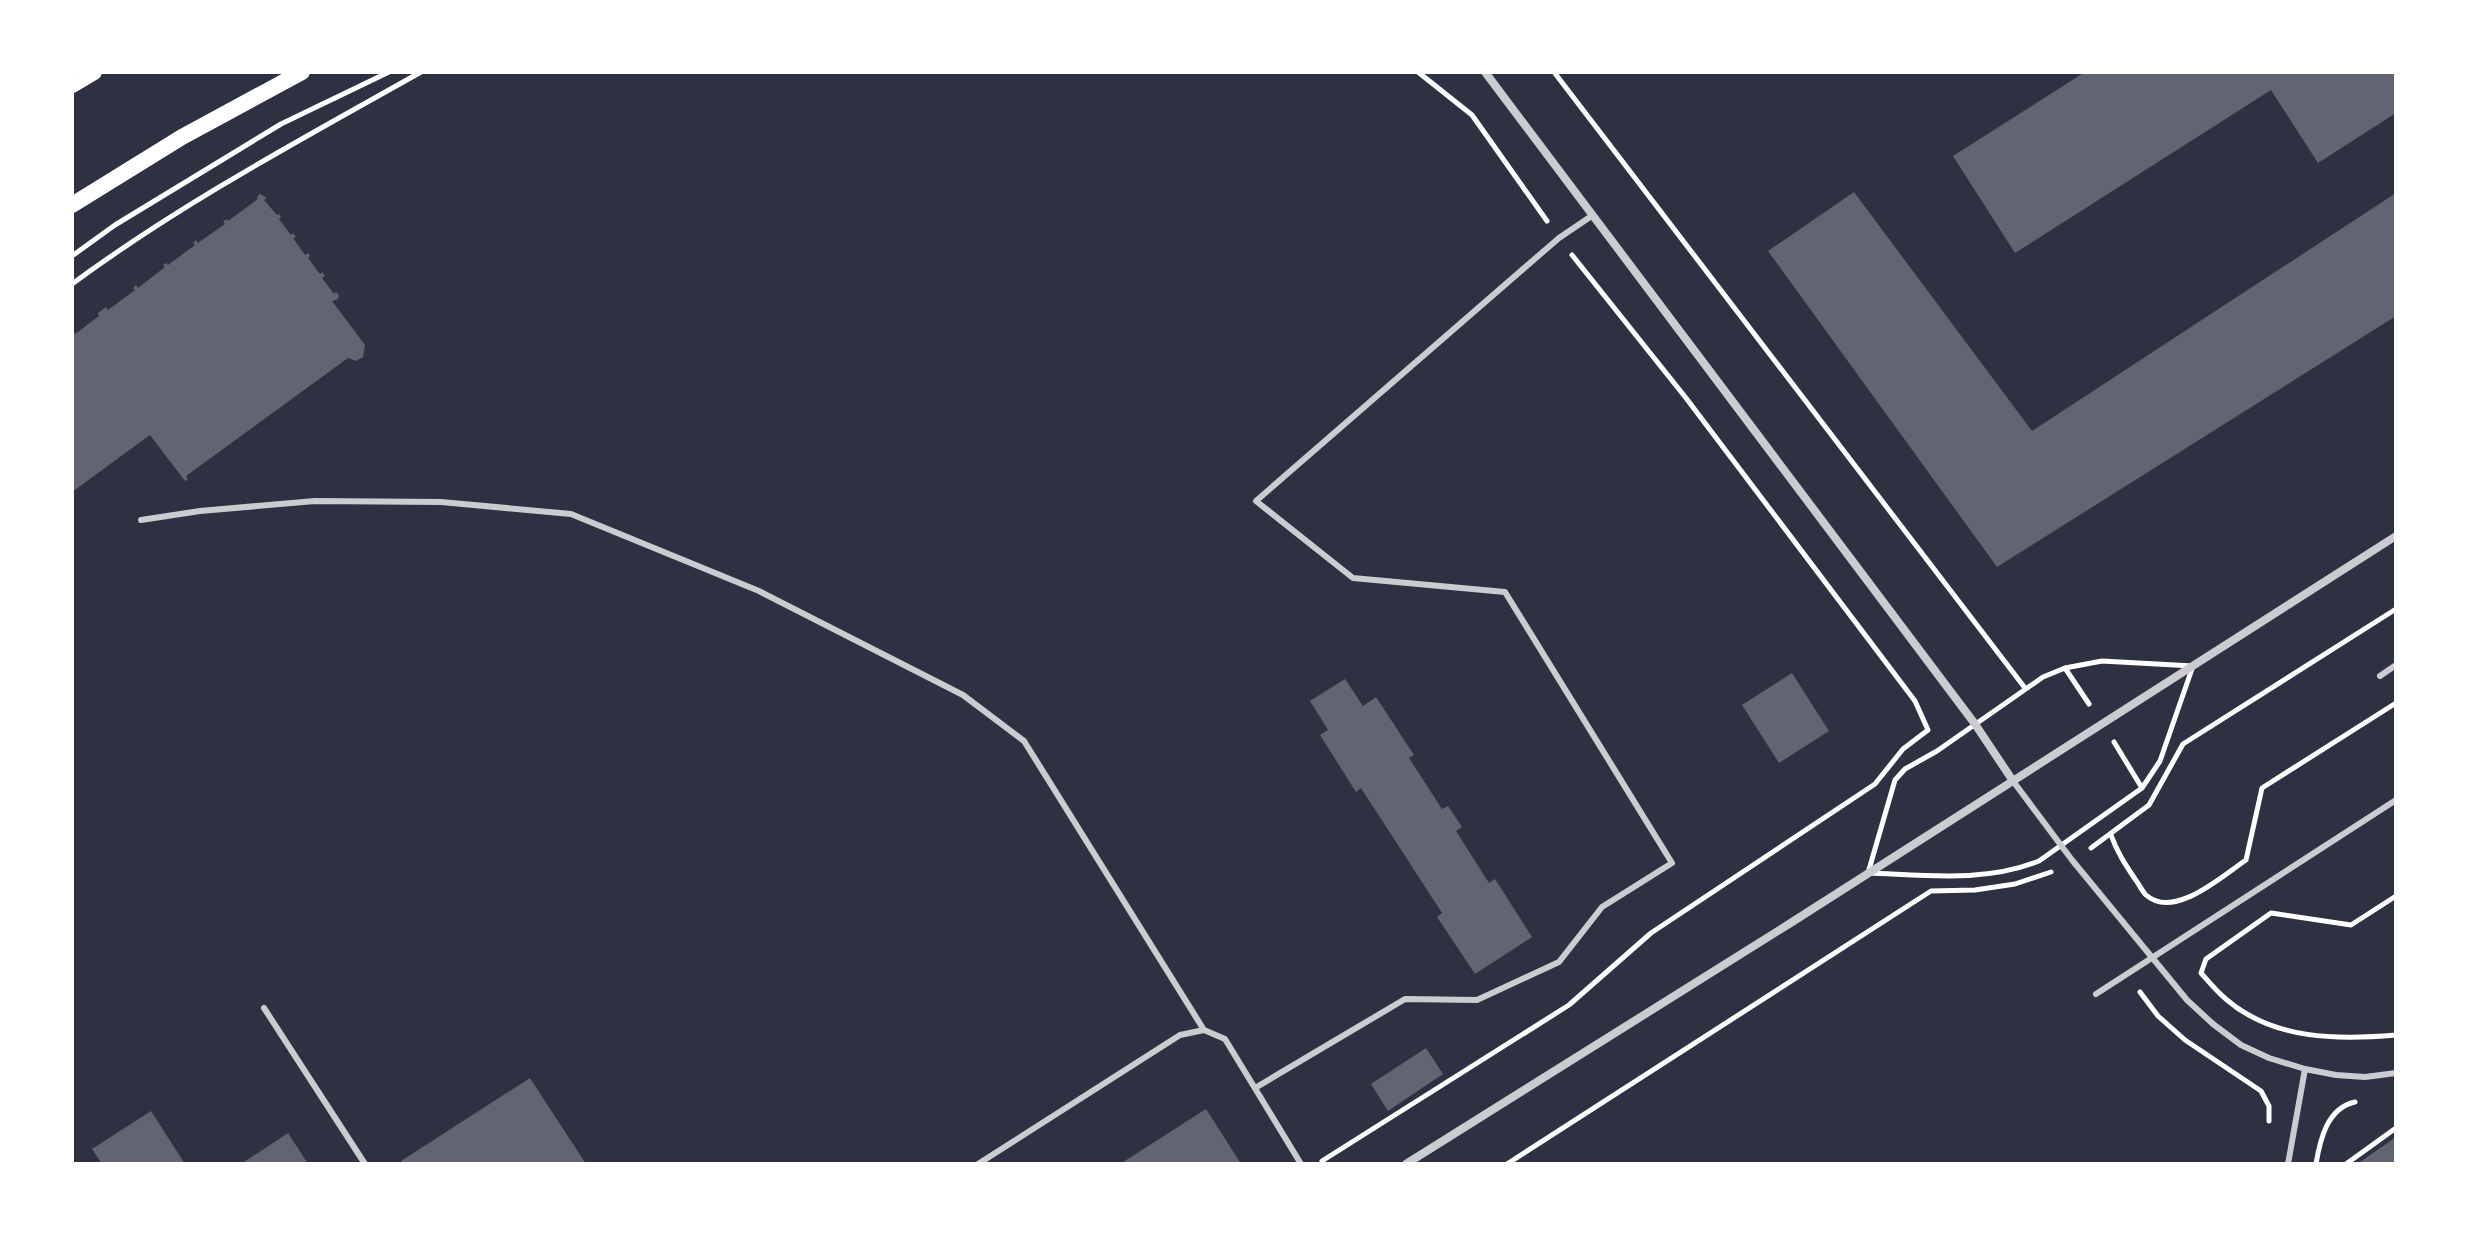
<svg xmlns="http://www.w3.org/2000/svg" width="2468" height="1236" font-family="Karla,sans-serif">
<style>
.building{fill:#626471}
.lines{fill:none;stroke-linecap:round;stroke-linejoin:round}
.path{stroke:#fff;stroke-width:5}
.service{stroke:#caccd0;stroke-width:6}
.minor{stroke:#caccd0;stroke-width:8}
.secondary{stroke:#fff;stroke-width:16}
</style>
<rect width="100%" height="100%" fill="#2d3142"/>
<!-- building -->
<path class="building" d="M2085,72h311v41l-78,50 -47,-73 -256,163 -62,-97z
M1854,192l178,239 364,-238v123l-399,251 -229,-316z
M260,194l7,4 -3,2 13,15 2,-1 2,3 -2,2 12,16 2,-2 3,4 -3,1 12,17 3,-2 2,3 -2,2 12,16 2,-2 3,4 -3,2 12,16 2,-2 3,3 -1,4 -6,2 33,44 -2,12 -7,4 -8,-3 -162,118 2,3 -3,2 -35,-46 -78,57v-164l3,6 24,-18 -1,-3 8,-6 2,3 27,-20 -2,-2 3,-3 2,3 27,-21 -2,-2 3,-2 2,2 27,-20 -2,-2 3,-3 2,3 27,-19 -2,-3 4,-2 1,2 30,-22 -1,-2z
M1792,673l37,58 -50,32 -37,-58z
M1345,679l18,27 13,-9 38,58 -5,3 33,51 6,-3 14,21 -6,4 33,52 6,-4 37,58 -57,37 -38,-57 5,-4 -81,-125 -5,4 -36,-57 8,-5 -18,-29z
M1426,1048l17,26 -55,37 -17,-27z
M530,1078l56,86h-182l-3,-3z
M1206,1109l35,55h-121z
M151,1111l34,53h-83l-10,-15z
M288,1133l20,31h-67z
M2396,1137v27h-39z"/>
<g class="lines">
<!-- path -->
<path class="path" d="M1418,72l54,43 75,106
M1554,72l471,616
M72,256l43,-31 166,-101 108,-52
M72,284c110,-81 230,-145 349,-212
M2102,661l91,5 -33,95 -18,27 -103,73c-54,22 -114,14 -171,12l27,-93 10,-11 32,-18 106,-74 22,-9z
M2065,668l24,36
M2114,742l28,46
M2111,835c6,17 14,29 24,44 4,5 7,12 11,16 28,25 76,-19 100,-35l16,-72 134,-85
M2091,848l58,-43 34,-61 213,-135
M2396,896l-45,29 -80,-12 -65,46 -5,14c8,9 16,19 26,27 47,40 111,40 169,35
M2140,992l18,24 27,24 76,51 8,15v15
M1322,1161l247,-156 82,-72 224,-149 28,-35 25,-19 -13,-29 -229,-303 -114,-143
M1507,1164l424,-273 44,-1 40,-6 36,-12
M2316,1164c4,-24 11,-56 39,-62
M2346,1164l50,-36"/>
<!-- service -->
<path class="service" d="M141,520l59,-9 115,-10 126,1 130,12 188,77 204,104 61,46 180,289
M2380,676l16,-11
M2013,781l59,79 115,140 26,24 28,21 28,13 36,11 31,6 29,2 31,-4
M2096,994l300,-194
M264,1008l101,156
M1255,1088l150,-89 72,1 82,-38 43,-55 70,-44 -167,-271 -152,-14 -97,-77 281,-244 22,-19 34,-23
M978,1164l202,-129 24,-5 21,9 76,125
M2288,1164l17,-95"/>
<!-- minor -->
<path class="minor" d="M1485,72l490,652 38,57
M1406,1164l383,-240 607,-388"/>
<!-- secondary -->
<path class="secondary" d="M72,85l22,-13
M72,205l110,-68 120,-65"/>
</g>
<!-- border -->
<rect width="2468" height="1236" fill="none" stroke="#ffffff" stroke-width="148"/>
</svg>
